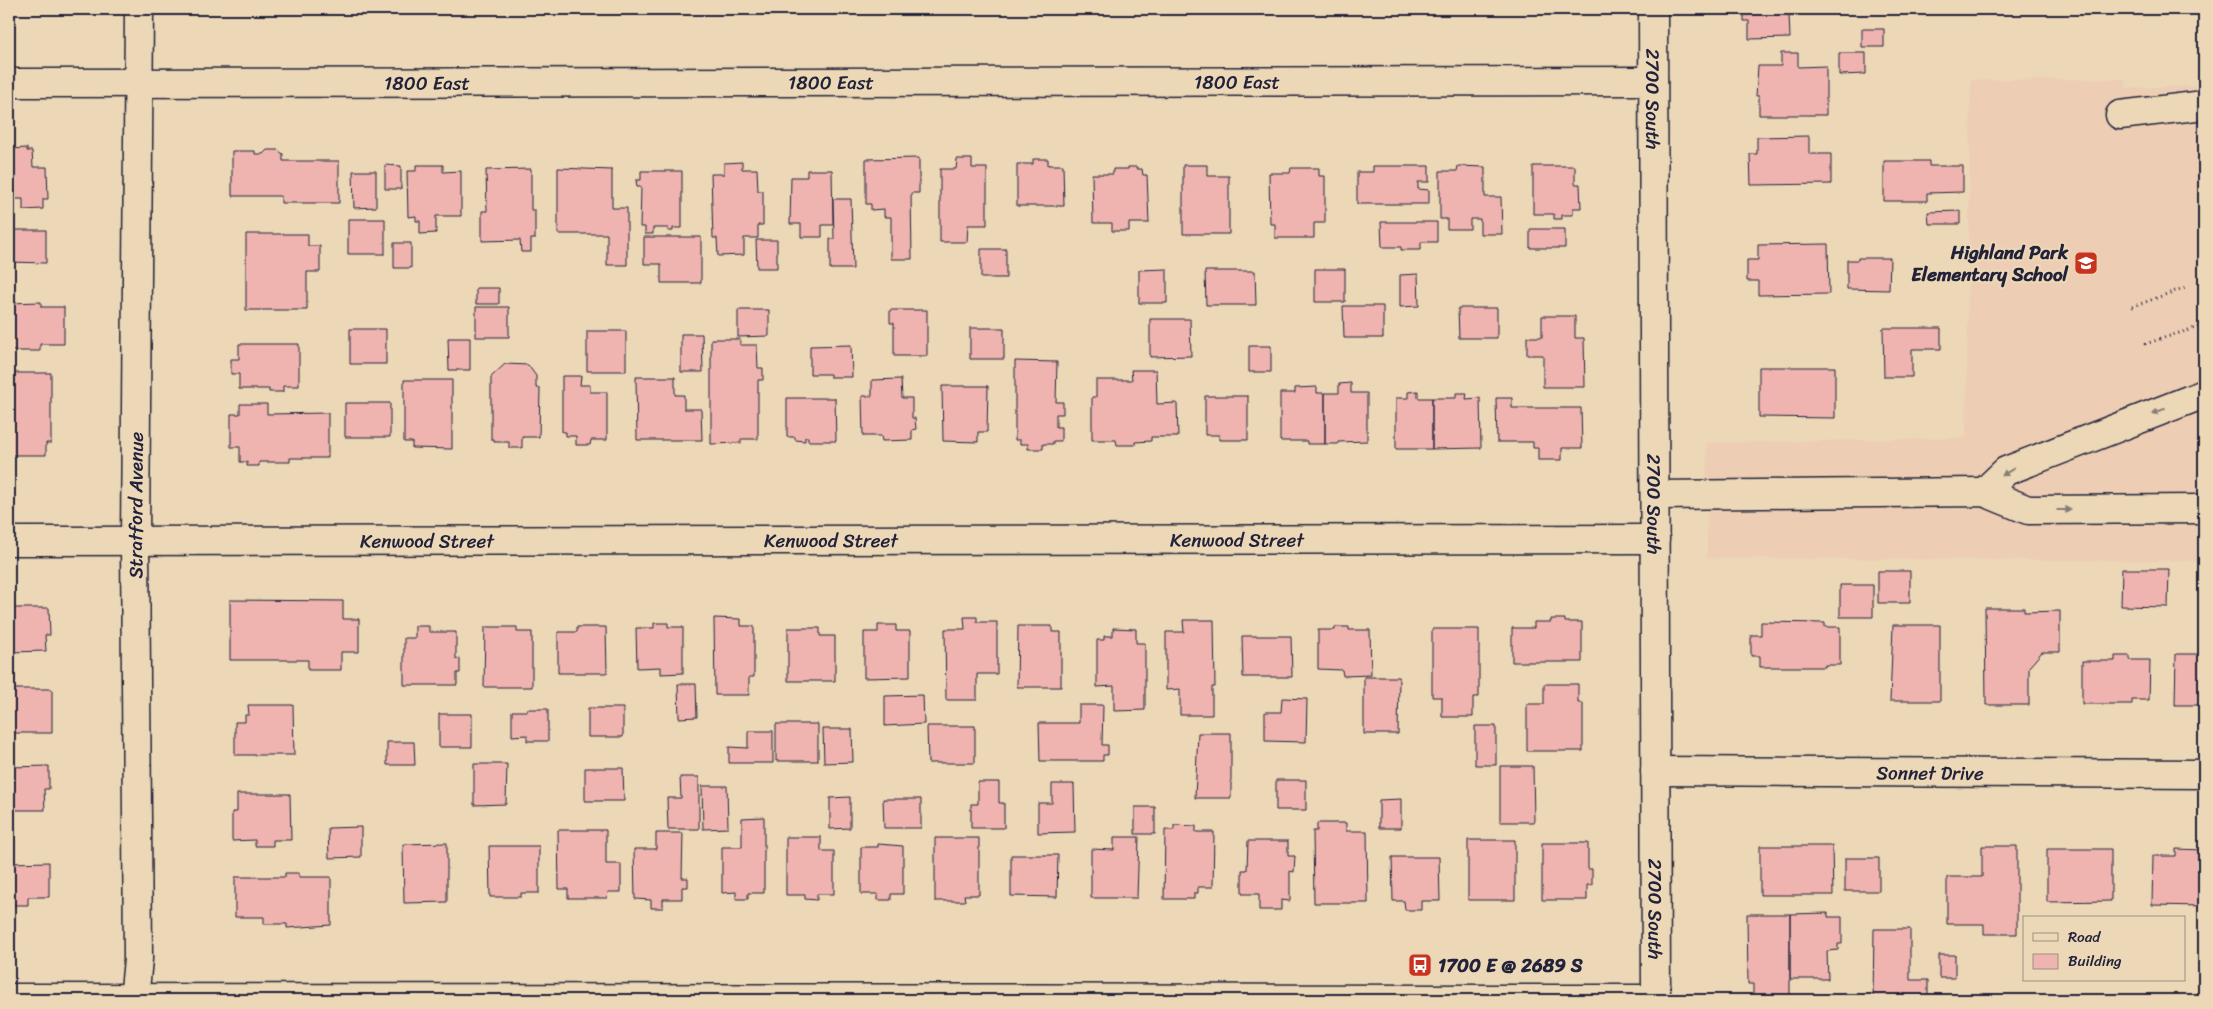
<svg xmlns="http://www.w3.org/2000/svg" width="2213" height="1009" font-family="Sriracha,sans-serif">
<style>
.built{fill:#edcdb4}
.building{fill:#f0b4b0;stroke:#22223b}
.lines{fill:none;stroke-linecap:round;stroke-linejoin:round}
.minor-casing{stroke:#22223b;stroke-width:31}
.path{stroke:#22223b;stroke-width:3;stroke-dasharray:1 4;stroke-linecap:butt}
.minor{stroke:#ecd8b6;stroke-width:28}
.oneway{fill:#877d78}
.labels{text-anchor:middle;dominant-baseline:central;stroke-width:4.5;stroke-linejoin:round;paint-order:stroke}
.street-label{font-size:19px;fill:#22223b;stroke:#ecd8b6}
.poi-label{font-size:19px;font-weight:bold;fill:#22223b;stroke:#ecd8b6;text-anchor:end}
</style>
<rect width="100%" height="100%" fill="#ecd8b6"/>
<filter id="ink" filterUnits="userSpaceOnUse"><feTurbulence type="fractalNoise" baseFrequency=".02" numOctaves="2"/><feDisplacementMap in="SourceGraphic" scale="10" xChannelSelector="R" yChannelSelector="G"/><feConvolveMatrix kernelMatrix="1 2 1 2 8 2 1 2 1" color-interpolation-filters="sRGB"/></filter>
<g filter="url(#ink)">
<!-- built -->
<path class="built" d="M2126,79v9l78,-2v475l-497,-3v-115l259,-5 5,-358z"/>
<!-- building -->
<path class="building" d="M1749,9h47v6h-7l1,23 -41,1v-18h-5v-8h5z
M1868,9h49l-1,4 -48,-3z
M1862,29h22v18h-22z
M1781,53h17v14l28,-1v49h-67v-19h-3l2,-30h23z
M1839,53h27v21l-27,1z
M1809,136v18h22v30l-80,1 -1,-31h7v-17z
M27,148v3h5l1,16h14l1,32h-5v10l-20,1v-11h-14v-50z
M267,150h11l5,4v7h56v42h-58v-7h-49v-45h23v3h8z
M919,158v35h-8l1,66h-21v-42h-7v-8l-13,1v-6h-5v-45z
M957,159h15v9h15v57h-19l-1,17h-27v-73h16z
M1033,159h15v6h15l1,41h-47v-42h16z
M1884,161h45v5h34v26l-36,1v8h-43z
M742,162v7h15l1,22h5v34h-5v13h-14v17l-26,1 -1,-18h-4l-2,-64h13v-11z
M385,165l16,1v23h-16z
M416,165h27v7l18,-1v45h-25v17l-16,1v-13h-4v-5l-8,1 -1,-46h9z
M1183,165h24v11h22v58h-46z
M1373,166h56v16h-11v7l11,1v14h-72v-32h16z
M1458,166l27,1v30h16l1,37h-22v-15h-10v10h-23v-10h-7v-48h17z
M1533,166h42v18h5l1,24h-8v7h-11v4h-8v-5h-21z
M1128,167h9v2h5l1,6h4l2,48h-20v8h-17v-8h-19l-1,-49h21v-5h15z
M558,168l54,2v38h15v57h-20v-31h-49z
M1291,168h28v8h6v47h-11v15h-39v-14h-5l-1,-51h21z
M531,169v41h4v29h-4v13h-10l-1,-12 -38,1v-30h5l-1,-41z
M807,170h25l1,55h-11v12h-21v-13h-11l1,-47h16z
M353,171h23v36l-22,1z
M641,171h41v57h-9v3h-5v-3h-15v6h-8v-7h-5l1,-40h-4l-1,-7h5z
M833,199h18l2,70h-23v-30h4z
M1960,211v13h-31l-1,-12z
M348,219h37v35h-37z
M1381,222h56v20h-16v8h-20v-3h-19z
M1530,229h35v19h-35z
M9,230h37v33l-37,-1z
M246,234h62v12h12v26h-13v38h-61z
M644,237h57v46h-40v-19h-17z
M756,240h21v28h-20z
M394,243h17v25h-17z
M1828,244l1,50 -71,1v-14h-11v-21h11v-15z
M981,249h25v29h-25z
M1858,258h32l-1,32 -42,-1v-29h11z
M1167,269v34h-28v-33z
M1315,269h30v33h-30z
M1205,271h50l1,34h-50z
M1418,274l1,32 -19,1v-32z
M476,288h23v16h-23z
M41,302v5h23v37h-24v7h-31v-48z
M1343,306h40v32h-39z
M476,307h33v30h-33z
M1458,308h39v30h-38z
M738,310h31v26l-31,1z
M890,310h37v46h-33v-33h-4z
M1542,316h33v22h9l1,49h-42v-32h-16v-18h15z
M1150,319h40l1,37 -41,1z
M970,328h34v31h-34z
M1883,328h58v21h-29v28h-28z
M350,329h36v35h-36z
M587,331h39v40h-39z
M681,334h21l1,38h-22z
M448,338h22v32h-21z
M711,339h29v6h17l1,23h5v12h-5v59h-17v4l-30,1z
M239,344h60v42h-16v6h-14v-3h-30v-15h-8v-15h8z
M851,345l1,32h-22v-3h-20v-28z
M1249,346h22v26h-22z
M1015,361l42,1 -1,40h7v12h-7v13h5v14h-8v3h-10v5h-15v-5h-8v-4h-5z
M505,364l23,1 8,11v12h4l-1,49h-17v11h-13v-6h-15v-3h-3v-62z
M1759,367h76v51l-76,-1z
M1131,370h25l1,34 20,-1 1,34h-27v4l-16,1v3h-18l-1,-5h-24v-43h4v-17h36z
M12,373h39v70h-5v12h-37v-54h3z
M562,376h19l-1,9h10v7h17v48h-16l-1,5h-14v-9h-10v-4h-4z
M636,377h39v18h9v14h17l1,31h-65z
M901,379l1,19h10v20h3l1,11 -4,1v10l-30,1 -1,-5h-18l-1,-40h10v-16z
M404,380h48v69l-40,-1v-6h-8z
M1351,383v10h16v48l-29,1v2h-13v-51h14v-9z
M942,386h46l-1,46h-9v10l-35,-1z
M1317,387v6h8v51h-18v-3h-27v-48h15v-5z
M1418,391v7h14v51h-36v-51h12v-6z
M1456,393h11l-1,6 14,-1 1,50 -49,1v-51h24z
M1205,396h43v44h-29v-5h-14z
M787,398h48l1,43h-28v-4h-3v4l-10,-1v-3h-8z
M1496,398h16v10h69l1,40h-20v12h-24v-12h-5v-6h-36z
M345,403h45v34h-45z
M240,404h27v10l61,-1v45h-38v4h-31v4h-12v-4h-7v-15h-9v-33h9z
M2122,569h47l-1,38 -47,-1z
M1878,571h32v32h-32z
M1840,585h33v32h-33z
M230,600l113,1v18h16v33h-18v18h-33v-10h-78z
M9,608h40l1,27h-5l1,16 -37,1z
M1985,608h39v4l36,-1v41h-18l-13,15v38h-43z
M964,617h13v5h20v52h-20v26h-31l-1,-71h20z
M714,618l27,1v7h13v51h-5v18h-34z
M1551,619h14v3h17v40h-70v-34h22v-6h17z
M1183,620h31l1,67h-3v28h-32v-26l-14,1v-58h18z
M1761,622l64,1v4h15v38h-15v2h-65v-11h-9v-21h10z
M654,623h14v4h15v46l-22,1v-7l-24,1 -1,-40h18z
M878,625h18v6h14v46l-46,1v-46h14z
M1893,625h47v76h-50z
M415,626h14v6h27v27l4,-1v15h-3v12h-53v-47h11z
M1018,626h34v6h9v55h-44z
M485,627h32v5h15v55h-48z
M577,627h29l1,46h-49v-41h19z
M1335,627h14v3h21l1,45 -28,1 -1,-6 -24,-1v-39h17z
M788,628h32v8h15v45h-47z
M1113,628l23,1v14h9v67l-31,1v-25l-17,1v-47h7v-4h9z
M1432,629h47v68h-6v20h-31v-20h-10z
M1242,636h49l1,41h-49z
M2176,654h28v51h-29z
M2115,656h15v4h20l-1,40h-17v4h-50v-43h33z
M9,669h2v20h41v44h-43z
M1364,677h35l-1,57h-34z
M678,684h18l1,33 -18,1z
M1544,684h34v19h5v48h-56v-47h17z
M923,695l1,29 -39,2v-30z
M1282,698l25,1 -1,43 -41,-1v-29h16z
M248,705h45l1,50h-59v-33h10v-7h4z
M1079,705h24l-1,40h6v10h-5v6h-63l-1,-38h40z
M588,708h35v29h-35z
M527,709h21v32h-21v-6l-15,1v-25h15z
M439,714h33v33h-33z
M776,724h42v37h-42z
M927,726h48v37h-47z
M1475,726h21v39h-21z
M823,729h29l1,33 -29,1z
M748,731h25v32h-44v-16l19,1z
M1198,733h33v65h-36z
M387,742h27l1,23h-28z
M474,764h33l-1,40 -32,1z
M49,766v23h-5l1,21h-36v-43z
M1500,766h33l1,56h-34z
M585,768h38l1,33h-39z
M680,777h19v52h-31l-1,-31h14z
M1276,780h30v30h-30z
M978,782h21v21h5v25h-33v-24h7z
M1052,784h22l1,48 -37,1v-30h14z
M702,786h25l1,42 -25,1z
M237,794h53l1,46h-18v6h-18v-6l-23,1v-29h5z
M850,797v31l-20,1v-31z
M883,799h38v29h-37z
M1401,799v29h-22v-28z
M1135,807h20v27h-20z
M764,817v76h-16v6h-12v-7l-14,1v-46h20v-29z
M1317,823h29v8h21l1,72h-54l-1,-72h4z
M1174,825l22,1v6h18l-1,55h-15v6h-4v6h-30l1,-69h9z
M361,827v30l-32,1 -1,-30z
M558,830h48v34h15v28h-13l-1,6h-39v-9h-9z
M656,833h27l-1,45h6v9h-6v12h-19v9h-12v-8l-16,-1 -1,-50h22z
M786,837h35v14h13v43h-17v6l-12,-1v-4h-19z
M1114,837h25l-2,61h-46v-49l23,1z
M935,838h44v57h-15l1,6h-30z
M1468,840h47v60h-47z
M1248,841h40v15h7l-1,16 -4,-1v30l-9,-1v10h-22v-16h-17v-24h5z
M447,843v59l-43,1 -1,-59z
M1542,843h46v26h4v16h-5v15h-45z
M878,844l25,2v48h-12v6h-13v-6h-17v-47h17z
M489,846h50v47h-18v4h-31z
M1760,846h72l1,49h-73z
M1982,846h35v88h-33v-10h-37v-47h35z
M2047,849h64v52l-64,1z
M2176,849l28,1v56l-52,-1 1,-49h23z
M1011,855h47l-1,42 -46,-1z
M1392,857h47l1,44h-19v9h-16l-1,-9h-11z
M1845,858h34v33h-34z
M49,862v35h-21v8h-19v-42z
M285,873h14v4h32v48l-44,3v-4h-23v-7h-29v-40h50z
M1828,913v4h14v27h-4v6l-11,1 1,28h-38v-65z
M1747,914h43v86h-37v-16h-5z
M1874,929h36v51h18v20h-55z
M1939,955h16v23h-16z
M2201,959h3v36h-4z"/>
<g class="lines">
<!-- minor casing -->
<g class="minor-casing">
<g id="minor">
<path id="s1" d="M1653,9l3,991"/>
<path id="s2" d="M9,83l1644,-2"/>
<path d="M2120,115l84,-10"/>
<path d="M1984,492l22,-21 198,-77"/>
<path d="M1655,495l329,-3 44,18 176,-1"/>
<path id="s3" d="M9,541l1646,-2"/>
<path id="s4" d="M1655,771l549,3"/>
<path d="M9,998l1647,1"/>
<path id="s5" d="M134,1000l4,-41 -3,-418 4,-532"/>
</g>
</g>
<!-- path -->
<path class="path" d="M2132,307l54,-20
M2145,344l56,-18"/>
<!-- minor -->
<use href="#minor" class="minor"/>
</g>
<!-- one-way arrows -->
<defs><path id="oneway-solid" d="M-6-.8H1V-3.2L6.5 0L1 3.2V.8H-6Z" transform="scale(1.25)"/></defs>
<g class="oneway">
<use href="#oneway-solid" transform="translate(2159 411) rotate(159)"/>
<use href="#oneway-solid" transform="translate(2008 472) rotate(149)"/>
<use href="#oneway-solid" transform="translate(2064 510)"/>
</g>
</g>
<!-- icons -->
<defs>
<g id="school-square" transform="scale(1.25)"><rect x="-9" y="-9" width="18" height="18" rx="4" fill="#c8321e" stroke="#ecd8b6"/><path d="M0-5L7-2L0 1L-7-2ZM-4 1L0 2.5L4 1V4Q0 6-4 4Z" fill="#fff"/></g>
<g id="bus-square" transform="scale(1.25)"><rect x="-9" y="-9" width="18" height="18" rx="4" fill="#c8321e" stroke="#ecd8b6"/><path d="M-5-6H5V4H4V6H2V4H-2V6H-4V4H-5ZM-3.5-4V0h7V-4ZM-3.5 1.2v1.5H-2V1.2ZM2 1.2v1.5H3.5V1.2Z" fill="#fff"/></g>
</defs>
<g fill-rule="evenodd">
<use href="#school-square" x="2086" y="263"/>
<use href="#bus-square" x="1420" y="965"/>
</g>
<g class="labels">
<!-- street labels -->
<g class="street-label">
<text stroke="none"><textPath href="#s2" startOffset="1228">1800 East</textPath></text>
<text stroke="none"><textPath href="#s2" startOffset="418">1800 East</textPath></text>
<text stroke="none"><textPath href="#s2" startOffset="822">1800 East</textPath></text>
<text stroke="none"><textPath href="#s1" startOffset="90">2700 South</textPath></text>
<text stroke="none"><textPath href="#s5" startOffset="495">Stratford Avenue</textPath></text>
<text stroke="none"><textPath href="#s1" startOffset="495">2700 South</textPath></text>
<text stroke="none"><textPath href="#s3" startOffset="1228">Kenwood Street</textPath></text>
<text stroke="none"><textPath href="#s3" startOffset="418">Kenwood Street</textPath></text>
<text stroke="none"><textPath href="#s3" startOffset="822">Kenwood Street</textPath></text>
<text stroke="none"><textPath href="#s4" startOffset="275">Sonnet Drive</textPath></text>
<text stroke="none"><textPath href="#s1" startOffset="900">2700 South</textPath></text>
</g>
<!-- poi labels -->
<g class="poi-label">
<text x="2068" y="252">Highland Park<tspan x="2068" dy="22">Elementary School</tspan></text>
<text x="1438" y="965" text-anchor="start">1700 E @ 2689 S</text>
</g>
</g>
<!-- margin -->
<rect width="2213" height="1009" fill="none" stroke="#ecd8b6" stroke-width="30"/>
<rect x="15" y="15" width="2183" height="979" fill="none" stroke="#22223b" stroke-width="2" filter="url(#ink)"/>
<!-- legend -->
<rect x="2023" y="916" width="162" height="65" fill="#ecd8b6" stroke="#9b8f85"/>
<rect x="2033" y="933" width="25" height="8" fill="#ecd8b6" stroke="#9b8f85"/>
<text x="2068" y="942" font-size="15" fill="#22223b">Road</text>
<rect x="2033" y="954" width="25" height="15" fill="#f0b4b0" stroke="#9b8f85"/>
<text x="2068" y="966" font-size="15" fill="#22223b">Building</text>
</svg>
